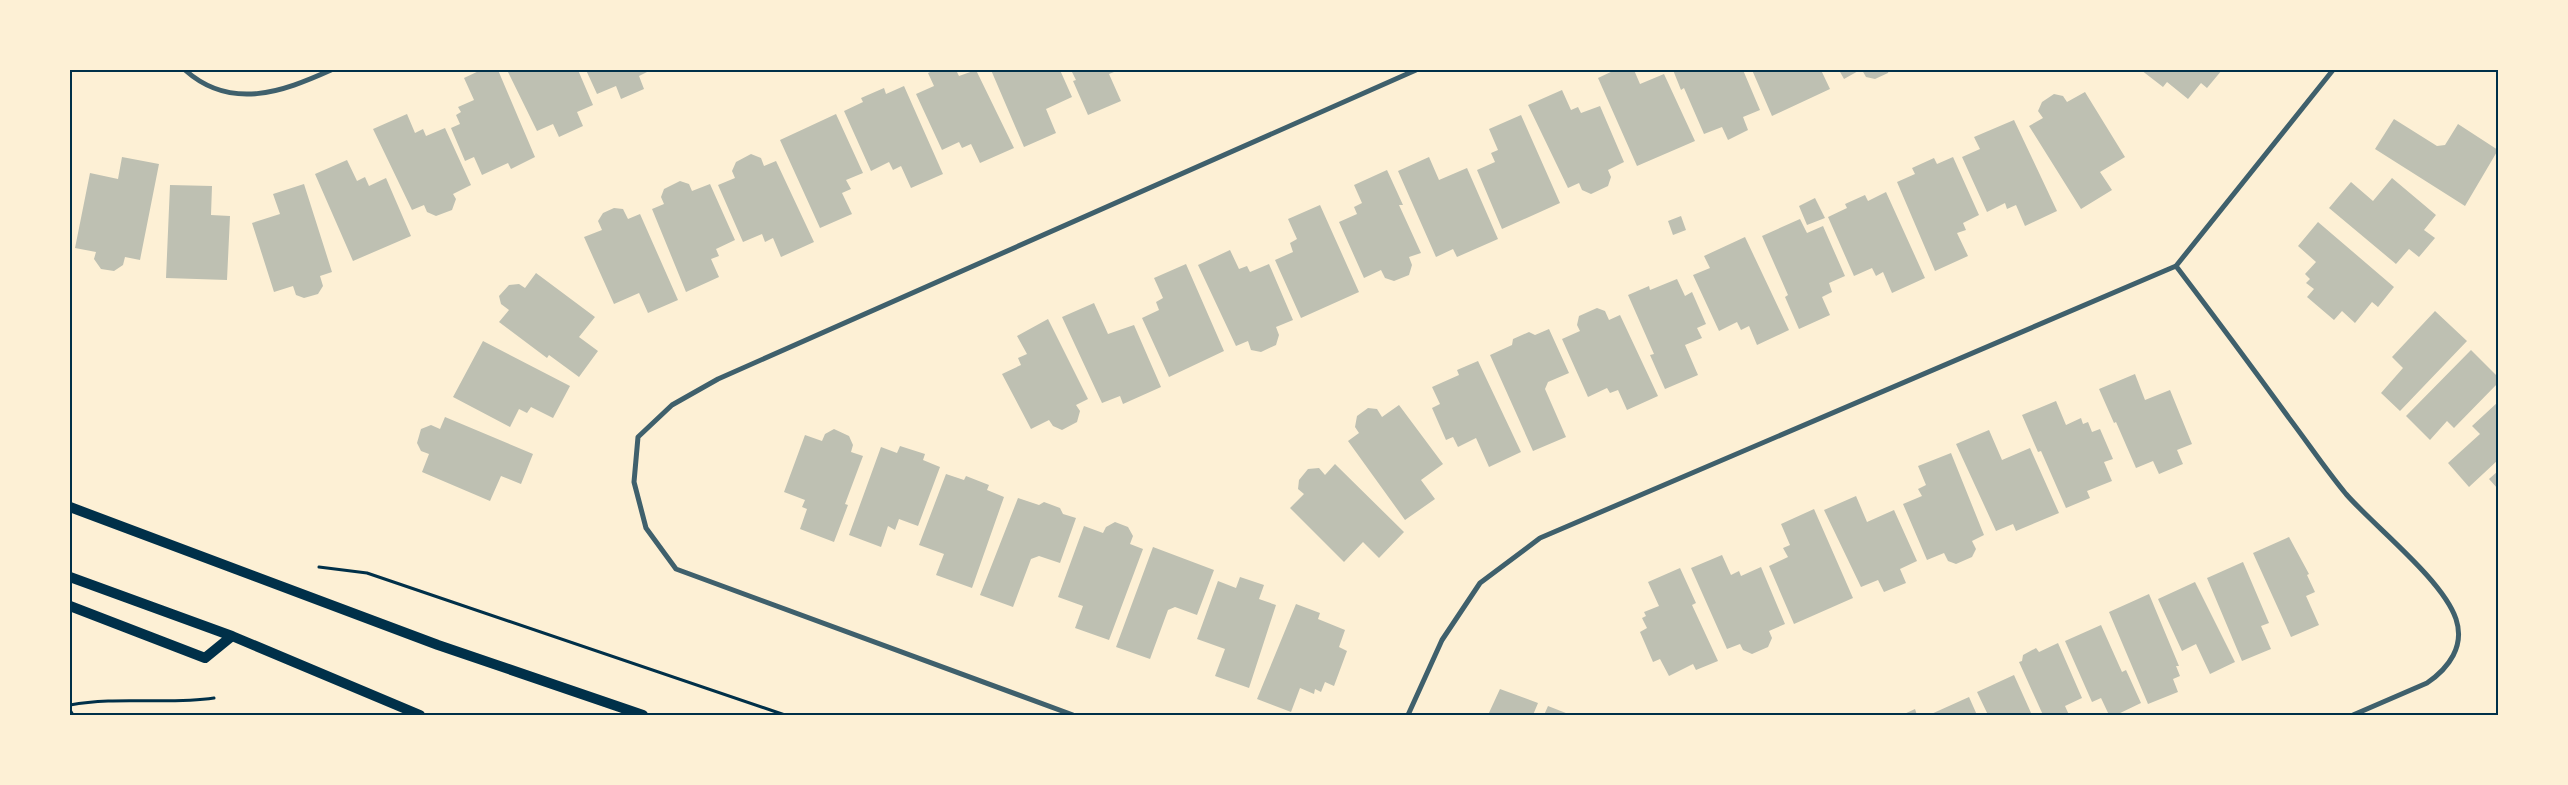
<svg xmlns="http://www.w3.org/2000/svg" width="2568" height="785" font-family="Figtree,sans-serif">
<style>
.building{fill:#bec0b2}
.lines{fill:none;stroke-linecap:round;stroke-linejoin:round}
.path{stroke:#003049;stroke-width:3}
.minor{stroke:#3f606c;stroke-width:5}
.secondary{stroke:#003049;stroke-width:10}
.neatline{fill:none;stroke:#003049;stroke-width:2}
</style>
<rect width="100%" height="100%" fill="#fdf0d5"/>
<!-- building -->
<path class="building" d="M481,70h17l37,87 -24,12 -3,-6 -26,12 -8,-18 -9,4 -14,-33 9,-4 -4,-9 5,-3 -3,-5 16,-7 -10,-22z
M507,70h71l15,35 -16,7 6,14 -24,11 -6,-13 -16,7z
M586,70h65l-12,6 5,13 -23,10 -5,-13 -19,8z
M935,70h21l3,6 17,-6 38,78 -34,15 -9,-19 -9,4 -3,-6 -17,8 -26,-56 18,-8 -6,-13z
M991,70h69l12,27 -26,12 10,24 -32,14z
M1071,70h48l-10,4 12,27 -33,14 -15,-34 3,-1z
M1615,70h19l6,14 24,-10 31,67 -58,25 -39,-88z
M1673,70h70l17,40 -17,7 5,13 -20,10 -6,-13 -18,7 -20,-46 -3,2z
M1752,70h69l9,19 -58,27z
M1839,70h21l-16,9z
M1862,70h27l-1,3 -13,6 -9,-2z
M2141,70h81l-15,18 -6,-5 -13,16 -21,-17 -4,5z
M904,86l39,88 -32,14 -10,-22 -8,4 -4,-8 -18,9 -27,-60 19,-9 -2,-4 23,-10 2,6z
M1562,90l9,20 7,-3 3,6 19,-7 24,56 -16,8 3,7 -3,9 -17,8 -9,-4 -3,-7 -11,5 -40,-83z
M2085,92l40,65 -25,15 12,18 -31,19 -52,-83 14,-8 -5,-7 4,-9 12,-8 9,2 4,6z
M407,114l8,19 8,-4 3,7 19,-8 26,57 -18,9 3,5 -4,11 -16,6 -9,-4 -3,-7 -12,5 -39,-81z
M836,114l27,59 -17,7 5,9 -9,4 10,21 -32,14 -40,-88z
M1521,115l39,88 -58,26 -25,-59 18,-8 -4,-9 7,-3 -9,-21z
M2394,119l43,27 8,-1 13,-21 40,26 -33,56 -90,-57z
M2014,120l43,91 -32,15 -9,-21 -9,4 -2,-6 -18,9 -25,-55 18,-8 -6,-12z
M751,154l10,4 3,8 12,-5 38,81 -33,15 -8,-19 -8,4 -3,-8 -19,8 -25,-57 17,-7 -3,-7 4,-9z
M122,157l37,7 -19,96 -15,-3 -2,8 -9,6 -13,-2 -7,-10 2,-7 -21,-4 15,-75 28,6z
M1429,157l10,23 28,-12 31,71 -41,18 -4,-8 -17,8 -38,-86z
M1953,157l26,58 -16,8 3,7 -9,3 11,23 -33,15 -38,-89 18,-8 -3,-6 22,-10 3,6z
M347,160l10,21 8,-4 4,9 17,-8 25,58 -58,25 -38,-87z
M1387,170l16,35h-4l22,48 -12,4 3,8 -3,10 -15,6 -9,-3 -4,-8 -17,8 -25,-56 18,-8 -3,-7 8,-4 -8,-18z
M2392,178l44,37 -12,15 11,8 -16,19 -10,-8 -13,15 -67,-56 22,-26 22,19z
M680,181l9,3 3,7 18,-7 25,56 -19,9 3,7 -8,3 8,18 -33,15 -34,-83 12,-5 -3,-7 3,-8z
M304,184l28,88 -12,4 3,10 -5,8 -14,4 -8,-3 -3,-9 -19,6 -22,-69 28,-9 -7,-20z
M170,185l42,1 -1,29 19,1 -3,64 -61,-2z
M1886,192l39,86 -33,15 -9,-21 -7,4 -4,-8 -18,8 -26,-59 19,-9 -2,-4 20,-9 3,6z
M1815,198l10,20 -18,7 -8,-19z
M1320,205l39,87 -58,26 -26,-58 18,-8 -3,-9 7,-4 -9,-20z
M614,208l9,1 5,10 12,-5 38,86 -30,13 -9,-20 -25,11 -30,-67 18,-7 -4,-9 5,-8z
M1681,216l5,14 -13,5 -5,-14z
M1800,219l7,14 16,-7 22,50 -16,7 3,9 -10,5 8,18 -31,14 -14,-32 3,-2 -26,-59z
M2318,222l76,65 -16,20 -6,-5 -17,21 -13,-12 -8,9 -27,-23 7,-8 -8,-6 4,-4 -5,-5 11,-12 -18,-16z
M1745,237l44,93 -32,15 -8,-19 -8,4 -4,-8 -18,9 -26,-56 17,-7 -6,-12z
M1230,250l9,19 8,-3 3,6 19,-8 24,56 -17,7 3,8 -3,10 -15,7 -10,-2 -3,-9 -12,5 -38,-81z
M1186,264l38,87 -55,26 -27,-59 17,-8 -3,-8 7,-4 -9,-20z
M536,273l59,44 -16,20 19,14 -19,26 -30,-22 -2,3 -48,-36 10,-12 -8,-6 -2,-8 10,-11 10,-1 6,4z
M1677,279l8,17 7,-4 14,32 -9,4 5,10 -17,7 13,30 -33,14 -15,-34 4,-1 -26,-59 21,-9 1,4z
M1094,303l14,31 26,-9 27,62 -38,17 -3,-8 -18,7 -40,-86z
M1597,308l8,3 4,9 11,-5 38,81 -31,14 -9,-20 -8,3 -3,-5 -19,9 -26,-58 18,-8 -3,-6 2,-9z
M2435,311l32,30 -67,70 -19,-18 22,-25 -11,-11z
M1048,319l40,80 -12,6 4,6 -3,11 -15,8 -9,-4 -4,-6 -18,9 -29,-55 19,-9 -3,-7 9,-4 -10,-18z
M1549,329l20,44 -21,9 -3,7 21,48 -33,14 -43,-96 22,-10 1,-6 16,-7 6,3z
M483,341l87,45 -17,32 -22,-11 -4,6 -8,-4 -9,18 -57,-30z
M2471,350l27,27v6l-44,45 -7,-7 -17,19 -24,-24z
M1478,361l43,91 -32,15 -13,-29 -18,9 -5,-10 -7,3 -14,-32 8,-4 -8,-17 27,-12 -2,-5z
M2135,374l10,26 25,-10 22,54 -15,6 6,14 -24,10 -6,-13 -17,7 -20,-46 -2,1 -15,-34z
M2056,401l10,24 15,-7 2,6 5,-2 4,10 8,-3 13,30 -9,3 8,19 -25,10 3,7 -24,10 -25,-57 -3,1 -16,-37z
M2498,402v58l-29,27 -21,-24 32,-29 -8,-8z
M1399,405l44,59 -22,16 14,19 -30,21 -57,-79 11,-8 -4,-6 2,-11 11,-8 9,1 5,8z
M445,417l88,37 -12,30 -20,-8 -11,25 -68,-29 7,-18 -8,-3 -4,-8 4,-14 10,-4 9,4z
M834,429l15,7 4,9 -2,7 12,4 -18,48 3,1 -14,37 -34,-13 7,-20 -5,-2 3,-7 -21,-8 21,-57 17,6 3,-7z
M1989,430l13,30 28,-12 29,65 -43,18 -3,-7 -17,7 -40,-87z
M900,446l25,8 -2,6 17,7 -22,59 -19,-7 -4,11 -7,-4 -7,21 -32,-12 32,-88 16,6z
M1951,453l33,82 -12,6 4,8 -4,8 -16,7 -8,-3 -4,-8 -17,7 -24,-56 19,-8 -4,-7 8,-4 -8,-19z
M1335,464l69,68 -25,26 -16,-16 -19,20 -54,-54 14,-14 -6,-5 1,-9 9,-11 11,-1 6,7z
M2498,471v18l-9,-10z
M946,474l18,6 2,-4 23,9 -2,5 17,7 -32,91 -36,-13 8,-21 -25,-9z
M1856,496l11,26 27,-12 23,51 -17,8 6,14 -22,9 -6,-12 -17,7 -37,-77z
M1018,498l21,7 5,-3 16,6 3,6 13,4 -16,45 -21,-7 -8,3 -18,48 -33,-12z
M1814,509l39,89 -59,26 -25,-58 19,-9 -5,-9 7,-3 -9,-21z
M1115,522l13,5 5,9 -3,8 13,5 -34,91 -34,-12 8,-22 -25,-9 26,-71 19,7 3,-6z
M2289,537l20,37 -2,1 8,17 -9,4 13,29 -28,12 -38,-84z
M1153,547l61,23 -17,45 -22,-8 -7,3 -18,49 -34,-12z
M1722,555l9,20 8,-4 2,5 20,-9 24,57 -16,7 3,7 -4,9 -16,7 -9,-4 -3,-6 -13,5 -36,-81z
M2243,562l26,61 -8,3 10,23 -29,12 -35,-83z
M1680,568l16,35 -4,2 26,56 -22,9 -3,-6 -24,12 -9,-17 -7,3 -13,-30 7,-4 -5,-10 4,-2 -2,-4 15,-6 -11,-24z
M1240,577l24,8 -5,14 17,6 -27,83 -34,-12 10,-27 -28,-10 21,-58 18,7z
M2195,582l40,80 -25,12 -14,-30 -14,7 -24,-52z
M2149,594l30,72h-3l4,10 -7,3 5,13 -30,12 -39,-92z
M1296,604l24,9 -2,6 27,11 -6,17 8,4 -13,35 -9,-4 -4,10 -6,-3 -1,5 -14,-6 -9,24 -34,-13z
M2101,625l21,47 4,-2 15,33 -25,12h-7l-8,-17 -9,4 -27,-61z
M2058,643l24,55 -17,8 4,9h-26l-24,-53 3,-1 1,-6 13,-7 3,4z
M2014,675l18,40h-44l-11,-23z
M1500,689l38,14 -5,12h-45z
M1969,697l8,18h-48z
M1548,706l23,9h-27z
M1915,709l2,6h-15z"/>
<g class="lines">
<!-- path -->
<path class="path" d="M319,567l48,6 418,142
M70,705c48,-9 96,0 144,-7
M70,710l3,5"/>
<!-- minor -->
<path class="minor" d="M185,70c46,41 97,22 146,0
M2176,266c38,50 76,101 113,152 19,25 37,52 57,76 29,33 97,86 110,125 9,27 -7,49 -29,64l-74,32
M1073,715l-397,-146 -30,-41 -12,-46 4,-45 34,-32 46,-26 698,-309
M1408,715l34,-75 38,-57 60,-45 636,-272 157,-196"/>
<!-- secondary -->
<path class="secondary" d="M70,507l368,138 205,70
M70,577l162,59 188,79
M70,606l135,52 27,-22"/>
</g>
<!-- border -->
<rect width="2568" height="785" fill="none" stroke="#fdf0d5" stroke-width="142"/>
<rect x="71" y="71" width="2426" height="643" class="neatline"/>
</svg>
